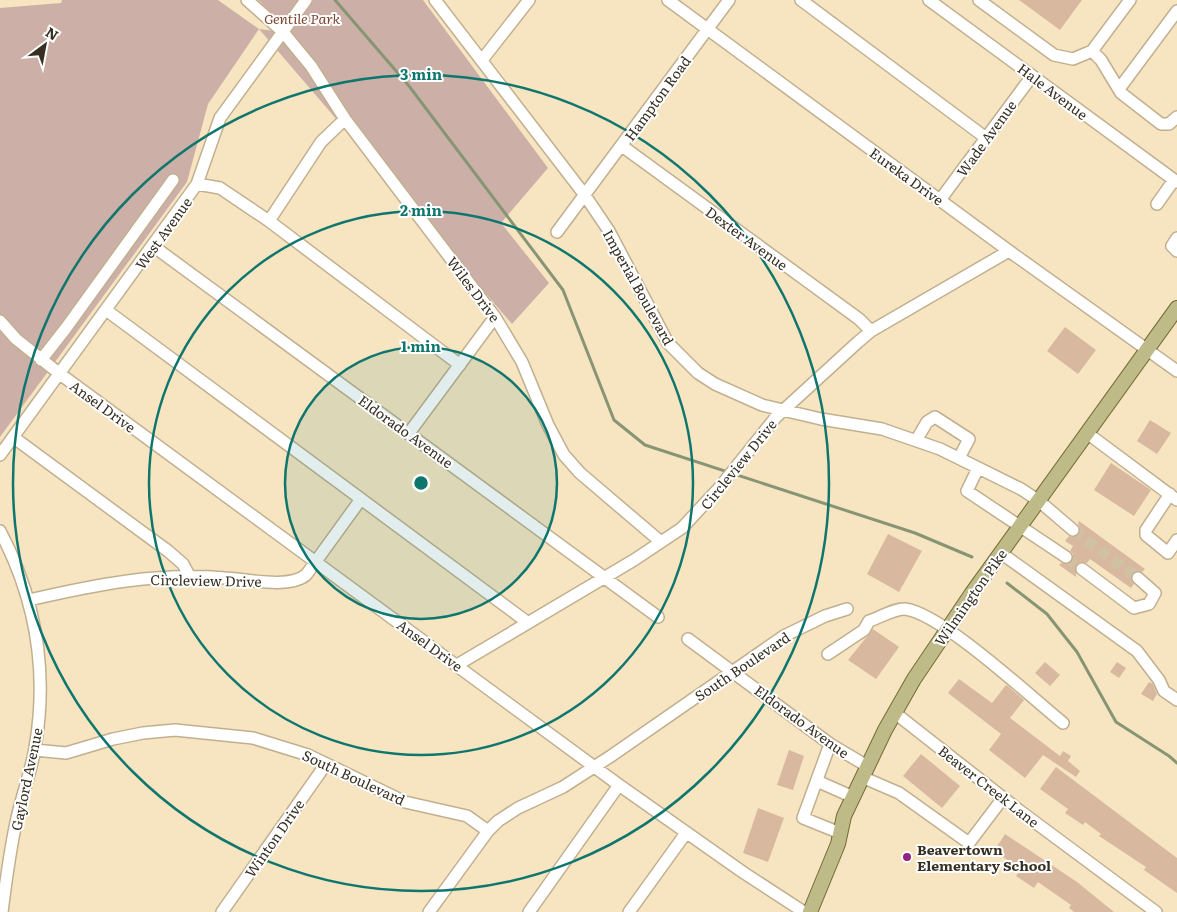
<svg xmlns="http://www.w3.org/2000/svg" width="1177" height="912" font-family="Literata,serif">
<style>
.green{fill:#ccb0a7}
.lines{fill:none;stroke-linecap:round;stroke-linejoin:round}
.stream{stroke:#879575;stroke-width:3}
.building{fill:#d8b9a0}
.minor-tunnel{stroke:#d0c1a2;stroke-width:11;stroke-dasharray:11 5.5;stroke-linecap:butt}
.minor-casing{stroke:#c1b08f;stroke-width:14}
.major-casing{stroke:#726c32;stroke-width:16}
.minor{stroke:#fff;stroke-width:11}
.major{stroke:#bebb89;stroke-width:14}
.ring{fill:none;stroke:#0f766e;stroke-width:2.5}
.poi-dot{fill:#942483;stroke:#fff;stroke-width:2}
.labels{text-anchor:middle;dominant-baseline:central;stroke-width:4;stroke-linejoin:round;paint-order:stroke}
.park-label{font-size:14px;font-style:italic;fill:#7d4734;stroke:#fff}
.street-label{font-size:14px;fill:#362f22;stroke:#fff}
.poi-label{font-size:14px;font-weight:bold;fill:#362f22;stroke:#fff;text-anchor:start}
.centre{fill:#0f766e;stroke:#fff;stroke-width:2.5}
.ring-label{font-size:15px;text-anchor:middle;font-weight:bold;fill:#0f766e;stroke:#fff;stroke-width:4;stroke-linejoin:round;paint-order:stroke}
</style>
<rect width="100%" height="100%" fill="#f7e5c2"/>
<!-- green -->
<path class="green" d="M62,0h156l41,29 24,3 -1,-9 -24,-23h165l125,168 -47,55 48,60 -37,41 -253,-295 -51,75 -21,78 -187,255v-429l61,-5z"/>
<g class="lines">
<!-- stream -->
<path class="stream" d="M335,0l74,86 154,204 51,130 31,25 270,88 57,24
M1007,583l40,31 30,38 39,70 53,34 8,7"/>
</g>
<!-- building -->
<path class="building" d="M1019,0h63l-22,30z
M1065,327l31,23 -18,24 -31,-23z
M1150,420l21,13 -14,21 -20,-13z
M1111,463l40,27 -17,26 -40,-26z
M1079,521l66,48 -3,3 -6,-1 -4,2 -1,7 3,4 -3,4 -41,-29 -3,4 -7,-1 -4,3v12l-17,-12 2,-2 8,1 3,-3 1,-7 -3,-3 3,-5 -8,-5 4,-5 6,1 4,-3 1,-6 -2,-4z
M888,534l34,17 -23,41 -32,-18z
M873,629l26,18 -23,32 -28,-19z
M1045,662l15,13 -10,11 -15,-13z
M1117,662l9,6 -7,10 -9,-6z
M959,679l33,24 14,-18 3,2 15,13 -14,18 50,38 3,-5 8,5 -3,5 12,10 -4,6 -33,-22 -18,23 -36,-28 12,-16 -53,-41z
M1149,682l4,2 4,10 -4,7 -12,-7z
M789,750l15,6 -11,34 -16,-5z
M921,754l39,32 -18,22 -39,-32z
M1056,767l121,91v35l-33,-23 2,-3 -47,-31 2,-2 -16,-12 -2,3 -18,-12 3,-4 -28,-20z
M758,808l26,10 -16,44 -25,-9z
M1005,834l72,48 37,30h-40l-5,-4 2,-3 -33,-23 -4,6 -18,-12 5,-7 -27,-18z"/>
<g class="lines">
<!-- minor-tunnel -->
<path class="minor-tunnel" d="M1073,530l65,48
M1066,557l16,12"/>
<!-- minor casing -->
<g class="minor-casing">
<path id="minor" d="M247,0l36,32 28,34 34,53 150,198 27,45 26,63 16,30 16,18 81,69
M435,0l149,194 25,37 59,112 30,30 17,11 47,21 59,14 61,10 58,20 81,40 18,12 34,29
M668,0l341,251 168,120
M801,0l185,138
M929,0l248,182
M979,0l75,55 19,4 19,-8 38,-51
M1092,51l9,9 20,33 40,31h8l8,-7
M482,60l47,-60
M1119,89l58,-78
M622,146l237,173 12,12
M197,184l23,4 49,33 191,144
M940,200l92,-124
M1157,204l17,-24
M269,221l52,-79 24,-23
M557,232l172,-232
M1177,238l-5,8 5,5
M153,246l505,371
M106,310l421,312
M0,321l16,18 44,35 559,411 125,88 60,39
M41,360l25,-32 107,-148
M409,433l86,-116
M1087,433l90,67
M13,437l155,114 15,13 7,13
M917,439l10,-17 8,-5 34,22 -10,19
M0,455l197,-271 23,-66 86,-118
M978,468l-11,23 99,66
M1170,494l-24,36v5l22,18 9,-13
M0,531c36,68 48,142 35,217 -4,24 -13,47 -18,70 -7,31 -11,62 -15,94
M1001,553l136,98 22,29 5,11 13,9
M1082,569l52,39 15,-4 6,-11 -17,-15
M29,600c65,-15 128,-28 196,-22 21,1 64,11 81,-3l55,-76
M688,639l142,105 37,22
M828,654l36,-24 5,-9c10,-3 26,-13 36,-12 36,4 126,88 158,114
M457,665l177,-105 48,-32 38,-41 56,-70 82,-75 13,-11 138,-80
M895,713l125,98 136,101
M830,744l-27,74 37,15
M35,750l31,3 47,-14 30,-6 32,-3 78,8 55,17 97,47 62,14 21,15
M862,777l37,16 70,50 34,-45
M817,781l36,16
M222,912l104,-148
M429,912l59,-81 10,-10 20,-13 45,-21 48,-31 173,-120 41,-20 22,-7
M529,912l90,-127
M629,912l57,-79"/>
</g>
<!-- major casing -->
<g class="major-casing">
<path id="major" d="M810,912l28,-68 6,-28 41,-86 29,-51 58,-86 205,-285"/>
</g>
<!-- minor -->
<use href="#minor" class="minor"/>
<!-- major -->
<use href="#major" class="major"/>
</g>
<!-- distance rings -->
<circle cx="421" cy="483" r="136" fill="#0f766e" fill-opacity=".12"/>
<g class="ring">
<circle cx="421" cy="483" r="136"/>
<circle cx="421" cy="483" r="272"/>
<circle cx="421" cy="483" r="408"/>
</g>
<!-- markers -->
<circle class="poi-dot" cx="907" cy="857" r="5"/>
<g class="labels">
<!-- park labels -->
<g class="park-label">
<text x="302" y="18">Gentile Park</text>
</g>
<!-- street labels -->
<g class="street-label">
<text transform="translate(1053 91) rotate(37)">Hale Avenue</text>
<text transform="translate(657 98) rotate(-54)">Hampton Road</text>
<text transform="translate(986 138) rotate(-54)">Wade Avenue</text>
<text transform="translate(907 176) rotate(36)">Eureka Drive</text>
<text transform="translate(163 233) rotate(-54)">West Avenue</text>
<text transform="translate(747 238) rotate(36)">Dexter Avenue</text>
<text transform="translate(639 287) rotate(61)">Imperial Boulevard</text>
<text transform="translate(474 289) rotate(53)">Wiles Drive</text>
<text transform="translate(103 406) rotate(36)">Ansel Drive</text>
<text transform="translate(406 431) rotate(36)">Eldorado Avenue</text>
<text transform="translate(738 464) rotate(-51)">Circleview Drive</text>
<text transform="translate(206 580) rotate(1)">Circleview Drive</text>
<text transform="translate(970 597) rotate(-55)">Wilmington Pike</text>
<text transform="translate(430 645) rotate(36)">Ansel Drive</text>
<text transform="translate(742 666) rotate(-34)">South Boulevard</text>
<text transform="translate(802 721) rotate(36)">Eldorado Avenue</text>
<text transform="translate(354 777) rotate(25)">South Boulevard</text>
<text transform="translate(26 779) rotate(-78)">Gaylord Avenue</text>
<text transform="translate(989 786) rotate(38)">Beaver Creek Lane</text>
<text transform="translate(274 838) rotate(-55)">Winton Drive</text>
</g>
<!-- poi labels -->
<g class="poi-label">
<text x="917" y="849">Beavertown<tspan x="917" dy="16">Elementary School</tspan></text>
</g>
</g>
<circle cx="421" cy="483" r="8" class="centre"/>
<g class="ring-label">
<text x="421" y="80">3 min</text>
<text x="421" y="216">2 min</text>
<text x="421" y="352">1 min</text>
</g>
<!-- north arrow -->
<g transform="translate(45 45) rotate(32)" stroke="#ffffff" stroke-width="4" paint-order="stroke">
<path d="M0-4L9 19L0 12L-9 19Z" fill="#362f22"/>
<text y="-8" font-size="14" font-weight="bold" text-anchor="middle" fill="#362f22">N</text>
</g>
</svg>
